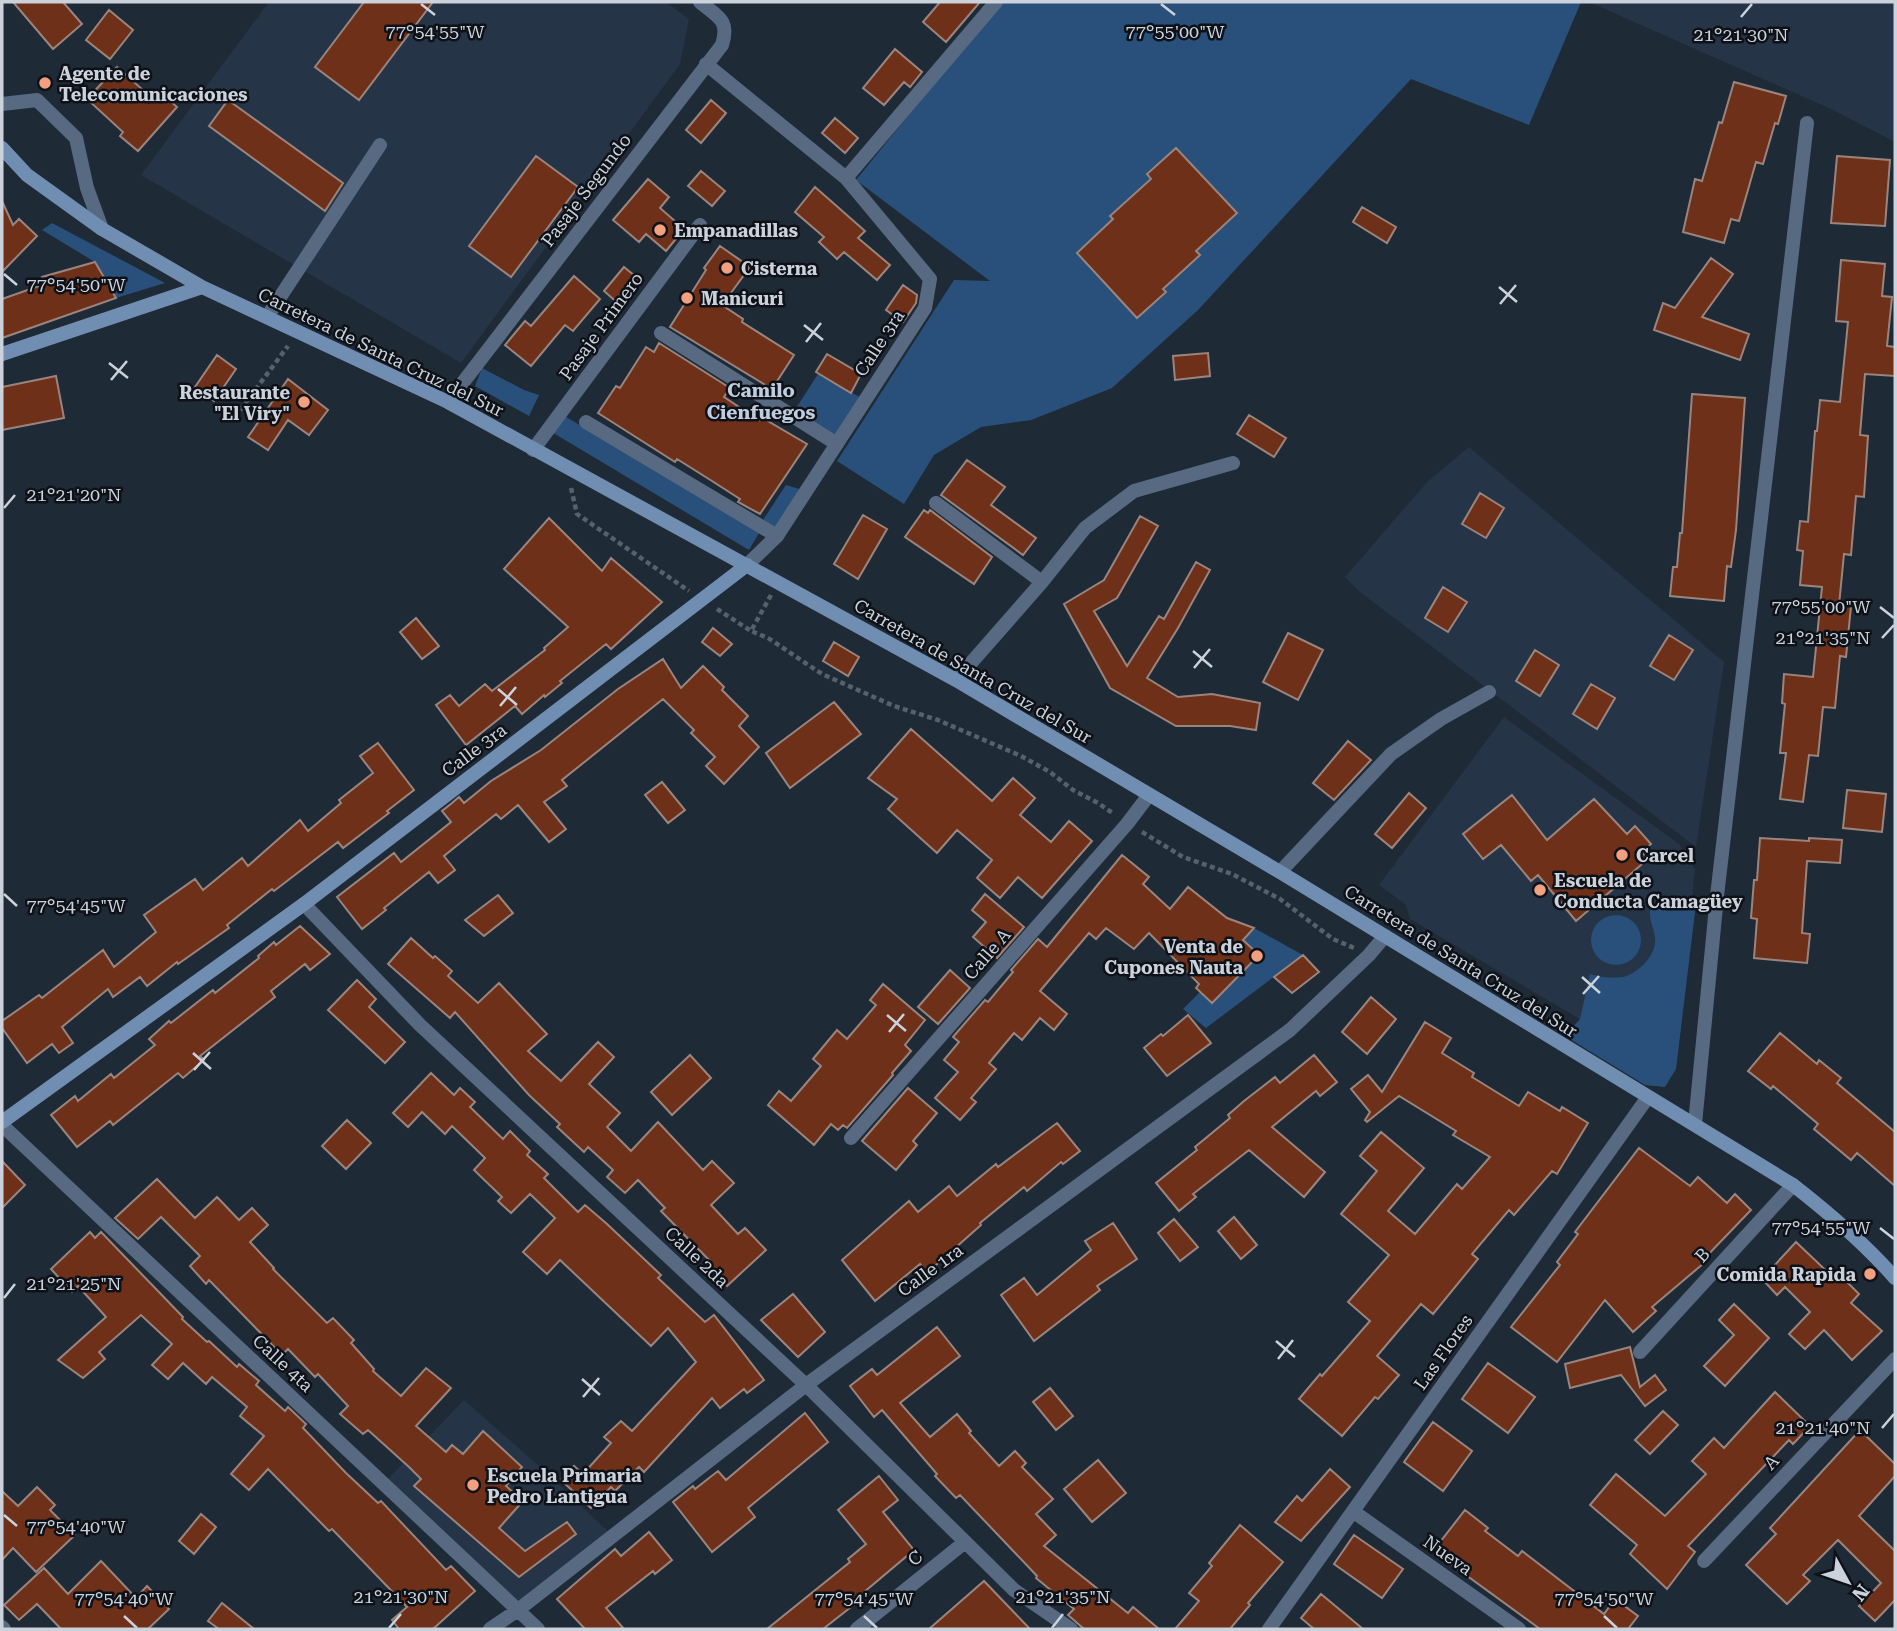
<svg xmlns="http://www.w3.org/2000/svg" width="1897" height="1631" font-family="'Roboto Serif',serif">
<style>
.built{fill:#253446}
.green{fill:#29507b}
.building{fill:#6e3018;stroke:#9a857e;stroke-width:2}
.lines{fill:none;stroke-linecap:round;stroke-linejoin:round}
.path{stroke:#57616c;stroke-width:4.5;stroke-dasharray:5 3.5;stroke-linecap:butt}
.lane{stroke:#576a81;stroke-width:14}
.street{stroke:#576a81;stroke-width:14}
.secondary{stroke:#6f8eb2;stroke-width:14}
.ticks{fill:none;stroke:#cbd2db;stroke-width:2.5}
.poi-dot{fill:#f3a081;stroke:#0e1218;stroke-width:2.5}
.labels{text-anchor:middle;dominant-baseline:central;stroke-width:5;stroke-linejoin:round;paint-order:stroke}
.poi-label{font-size:18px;font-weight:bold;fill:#cbd2db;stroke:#0e1218;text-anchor:start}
.street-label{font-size:18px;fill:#cbd2db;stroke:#0e1218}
.neighbourhood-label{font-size:19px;font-weight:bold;fill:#bfcdde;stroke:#0e1218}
.ticks-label{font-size:18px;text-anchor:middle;fill:#cbd2db;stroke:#0e1218;stroke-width:5;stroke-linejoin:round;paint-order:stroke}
</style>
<rect width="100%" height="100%" fill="#1f2a37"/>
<!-- built -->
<path class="built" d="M269,2h397l23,17 -9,45 -219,299 -320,-188z
M1589,2h306v140l-64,-33z
M1469,447l255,215 -28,185 -336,-255 -15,-15 83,-96z
M1504,717l175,127 16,25 -16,154 -33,35 -236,-139 -4,-14 -27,-20z
M464,1400l75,66 73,69 -94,75 -135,-126z"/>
<!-- green -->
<path class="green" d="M1000,2h581l-52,123 -118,-46 -213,231 -86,78 -81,32 -50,7 -47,28 -30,49 -67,-43 117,-181 36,1 -134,-101z
M52,223l113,60 -49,15 -21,-36 -53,-32z
M482,368l42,22 15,5 -10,21 -54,-30z
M818,374l47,26 -28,44 -46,-28z
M563,415l196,118 -10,17 -199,-119z
M786,485l20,6 -29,45 -18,-10z
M1696,904l-20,165 -11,18 -20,-2 -80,-49 15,-17 10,-45c10,3 22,5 33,3 14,-3 31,-20 32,-34 2,-13 -10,-26 -3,-37l39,1z
M1591 940a25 25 0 1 1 50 0a25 25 0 1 1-50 0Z
M1254,928l49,27 -97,73 -23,-19 17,-17 12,11 46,-48 -15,-16z"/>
<!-- building -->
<path class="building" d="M13,2h50l19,22 -29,25z
M364,2h69l-74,98 -44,-33z
M940,2h40l-34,40 -23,-20z
M109,10l24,20 -23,29 -24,-19z
M895,49l27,23 -12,15 -6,-5 -20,23 -21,-17z
M117,67l35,31 7,-7 18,16 -39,44 -18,-15 3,-4 -36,-33z
M1734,82l52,14 -8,28 -3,-1 -12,41 -7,-2 -17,59 -8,-2 -7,24 -41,-11 12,-53 7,2 17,-59 3,1z
M228,100l115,83 -18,28 -116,-85z
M711,100l15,13 -25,30 -15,-13z
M835,118l23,20 -13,15 -23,-20z
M1176,148l61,65 -41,38 4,4 -37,34 3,3 -29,26 -60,-65 36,-34 -3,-3 41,-37 -4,-5z
M536,156l42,31 -67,90 -42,-31z
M1837,156l53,4 -5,66 -54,-3z
M701,171l24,20 -13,15 -24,-20z
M648,179l21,18 -9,11 24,21 -18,22 -20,-17 -7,8 -26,-22z
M815,187l50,44 -7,7 32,27 -13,15 -33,-28 -7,7 -18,-17 5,-5 -29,-25z
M2,201l11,24 6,-6 18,17 -35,36z
M1362,207l34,20 -9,16 -34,-21z
M720,246l30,21 -28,38 21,14 -1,3 52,33 -22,34 -102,-62 36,-57 -2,-2z
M1711,258l22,16 -31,43 47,17 -9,26 -86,-30 9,-27 12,5z
M1841,260l44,4 -3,32 10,1 -5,49 8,1v29l-30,-2 -5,61 8,1 -4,61 -8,-1 -5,59 -7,-1 -5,51 12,1 -5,51 -6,-1 -5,52 -12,-1 -5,49 -9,-1 -6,47 -23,-3 6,-46h-6l5,-49 -3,-1 2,-29 29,3 9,-90 -22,-2 3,-34 -6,-1 3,-29 8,1 7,-91h2l3,-31 20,2 8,-80 -12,-1z
M95,262l21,36 -114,40v-39l43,-15 -3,-7z
M624,267l17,14 -20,25 -17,-15z
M574,276l26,23 -27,32 -8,-6 -34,41 -26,-21 20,-24 6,5z
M903,285l14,10 -1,8 -13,19 -17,-12z
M659,343l71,45 -6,9 35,23 2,-3 46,27 -47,70 -22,-12 2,-3 -28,-18 -35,-22 -2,3 -77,-49 18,-27 4,2 26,-41 8,5z
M1208,353l2,23 -35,4 -2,-24z
M827,354l34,20 -10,19 -35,-21z
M217,355l19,14 -22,32 -19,-14z
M56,376l8,42 -62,12v-43z
M288,379l40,31 -19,25 -21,-15 -20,30 -20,-13z
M1692,394l53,4 -9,132 -5,37 -4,-1 -3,35 -54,-5 3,-29h4l3,-34h2z
M1249,415l37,23 -12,19 -37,-23z
M967,460l38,27 -14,18 45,33 -13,17 -82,-60z
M1480,493l24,15 -18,30 -24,-14z
M924,510l4,3 2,-3 62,47 -18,27 -69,-47z
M863,515l24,14 -29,50 -24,-15z
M1140,516l18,10 -41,72 -23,13 33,55 32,-50 5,3 32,-57 14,8 -32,58 -31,50 31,19 34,-3 48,9 -4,27 -26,-4h-54l-66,-38 -46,-84 40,-24z
M549,518l53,53 9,-13 51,44 -51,47 -5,-5 -46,37 2,2 -17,14 -1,-2 -22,19 -7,-8 -49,39 -30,-40 14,-10 9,11 26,-22 7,7 53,-41 -1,-2 24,-21 -64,-58z
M1443,587l24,15 -19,30 -23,-14z
M416,618l23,28 -17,13 -22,-27z
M713,628l19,16 -12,12 -18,-14z
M1288,633l35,17 -25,50 -35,-18z
M1669,635l24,15 -19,30 -24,-14z
M834,642l25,15 -11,19 -25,-15z
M1535,650l24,15 -19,31 -24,-15z
M663,659l18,29 22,-22 21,21 -2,3 26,26 -9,10 20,21 -35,37 -18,-18 9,-9 -24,-24 3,-3 -31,-31 -101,81 5,6 -23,16 22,27 -17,13 -31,-37 -17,14 -5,-5 -52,42 11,14 -17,13 -9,-11 -45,36 2,2 -24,19 -25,-32 57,-44 7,9 50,-40 -9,-11 10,-8 7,-6 5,6 27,-22 50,-31 77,-61z
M1591,684l24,14 -18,31 -24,-15z
M834,702l27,32 -71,54 -24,-35z
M911,729l81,72 21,-23 22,20 -15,17 31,27 18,-21 23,20 -50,57 -24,-21 -18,21 -23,-20 15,-18 -35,-30 -20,23 -49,-44 9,-10 -29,-21z
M1348,741l23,19 -37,40 -21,-17z
M378,743l36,47 -27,21 2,2 -46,35 -5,-6 -64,49 -2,-2 -45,36 2,3 -51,36 -1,-2 -30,24 -7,-9 -27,20 -5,-8 -46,38 11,16 -14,10 -7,-9 -25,19 -25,-35v-7l37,-26 3,3 61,-48 11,17 42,-35 -12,-17 51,-36 8,11 39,-32 6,8 52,-46 8,11 33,-28 -2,-3 34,-27 -13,-17z
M662,782l23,28 -17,13 -23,-28z
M1847,790l39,4 -4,38 -39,-4z
M1409,793l17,15 -34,40 -17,-14z
M1512,795l35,45 47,-41 33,35 8,-8 16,18 -9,8 6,7 -72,62 -38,-46 -7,6 -30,-36 -18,14 -20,-25z
M1760,838l49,3v-3l33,2 -2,23 -33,-2 -5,72 8,1 -3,29 -53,-5 3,-39 -6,-1 3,-38h3z
M1122,855l27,22 -6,7 27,25 18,-22 39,31 27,10 -11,12 16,15 -47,48 -16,-15 3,-4 -50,-51 -15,16 -28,-21 -10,11 -7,-6 -49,58 27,23 -13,16 -14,-12 -18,22 -8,-7 -25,30 7,6 -25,29 5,4 -16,18 -25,-22 23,-26 -14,-12 15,-18 -6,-5 32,-37 3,2 25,-30 -2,-2 27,-31 9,8z
M985,894l39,33 -27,31 -24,-21 13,-15 -14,-12z
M498,895l15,18 -29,23 -19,-16z
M300,926l30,28 -20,16 -5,-6 -34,27 4,6 -75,59 4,4 -21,18 -5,-5 -65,52 -3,-4 -33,26 -26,-32 24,-19 3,5 33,-27 3,4 41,-33 -6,-6 20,-18 2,2 42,-33 2,3 44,-35 -1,-2 16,-14 2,3z
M411,938l22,20 2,-2 17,15 -4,5 30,27 21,-20 48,51 -19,17 33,30 37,-39 16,15 -25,27 31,29 -13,14 24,24 27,-29 45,48 9,-9 22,22 -23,22 27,29 7,-6 21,22 -39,36 -21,-22 4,-3 -49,-50 4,-3 -27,-28 -13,13 -18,-16 6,-7 -25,-23 -4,5 -27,-25 3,-3 -31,-29 -74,-83 -5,6 -62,-54z
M1303,955l16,17 -27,21 -18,-16z
M950,970l20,18 -32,36 -20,-17z
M357,980l19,19 -7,8 36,35 -20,21 -57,-53z
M883,984l42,36 -20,25 6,6 -19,22 1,2 -46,53 -4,-3 -5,5 -7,-6 -17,21 -46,-40 11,-14 12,10 30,-35 -8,-7 24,-29 10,9 29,-34 -6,-5z
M1371,997l25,22 -29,35 -25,-22z
M1188,1015l23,28 -44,33 -23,-28 17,-14 2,2z
M1425,1022l26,16 -9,15 32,20 -2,4 47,29 9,-14 32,19 2,-4 26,16 -31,51 -5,-3 -38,44 -5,-5 -37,44 6,5 -45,55 -12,-10 -44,52 22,19 -21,24 -3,-2 -33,39 -43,-37 21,-25 2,2 48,-55 -22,-19 41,-47 -48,-41 36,-43 -17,-15 21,-24 43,36 -36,43 27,23 42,-50 5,5 28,-32 -37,-22 3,-4 -57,-35 -32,26 -2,-2 5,-8 -19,-23 17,-14 14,17z
M1780,1033l37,31 2,-4 22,18 -4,5 58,49v54l-38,-33 -6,7 -37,-31 4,-5 -45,-38 -2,3 -23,-18z
M690,1055l21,23 -39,37 -21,-23z
M1314,1055l23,27 -17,14 -4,-5 -44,36 53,45 -21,25 -55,-47 -56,44 3,3 -17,14 -23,-28 41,-33 -2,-3 35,-29 -2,-3 16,-14 31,-24 5,6z
M431,1073l23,22 6,-7 15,14 -5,5 33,32 7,-8 20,20 -3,4 21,19 -4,4 34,34 7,-7 22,19 54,51 -3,3 47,44 9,-7 50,65 -17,13 -3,-4 -24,19 -8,-10 -68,74 -5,-5 -24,24 -4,-4 -20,21 -30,-28 13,-14 9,8 28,-31 -7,-6 17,-16 11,10 64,-69 -28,-34 -17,18 -91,-86 -13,14 -24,-22 32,-34 -25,-24 -19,19 -13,-12 4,-4 -28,-27 11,-12 -33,-32 -7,8 -23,-22 -14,15 -15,-14z
M908,1088l29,25 -24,28 4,4 -21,25 -34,-29z
M347,1120l24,23 -25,26 -24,-23z
M1057,1123l23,28 -17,13 -2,-2 -34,29 -3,-4 -44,36 1,2 -54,48 -7,-9 -45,37 -33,-41 67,-59 9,11 31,-26 8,10 39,-32 2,3z
M1639,1148l51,38 8,-9 29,26 8,-9 16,16 -49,51 2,2 -52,44 4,4 -23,21 -28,-32 -48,62 -46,-35 49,-62 -3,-3 21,-28 -3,-2z
M2,1161l23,24 -23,23z
M157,1179l38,39 22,-21 22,23 13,-12 16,17 -18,17 24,26 -1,1 54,54 6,-5 21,22 -3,3 23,26 -1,2 28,25 25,-28 25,20 -35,38 30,26 6,-7 11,9 20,-23 39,36 -16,19 17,15 -24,27 26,23 42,-29 9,12 -57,43 -105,-91 7,-7 -12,-12 -41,-37 -5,4 -23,-20 8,-8 -30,-32 -3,3 -27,-28 -6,6 -73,-75 -3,4 -16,-18 10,-10 -39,-39 -23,22 -23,-21z
M1234,1217l23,28 -16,14 -23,-28z
M1174,1219l24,28 -18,14 -22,-28z
M1113,1223l24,36 -40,27 3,4 -66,51 -33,-46 23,-17 13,17 54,-45 -6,-9z
M90,1232l5,6 6,-6 82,85 -1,2 25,23 2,-1 28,26 2,-3 20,17 -3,4 29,26 3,-4 18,17 -3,4 43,45 32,30 3,-2 65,69 5,-4 24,25 -42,38h-34l-7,-9 15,-13 -75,-78 -3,2 -61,-62 -19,21 -18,-16 33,-38 -24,-20 7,-9 -35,-30 -6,7 -23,-21 -15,16 -16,-14 20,-21 -31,-29 -42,37 6,7 -22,19 -25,-18 48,-43 -28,-31 -6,6 -21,-23z
M1796,1242l42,40 4,-5 17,17 -8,9 31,28 -30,29 -28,-30 -19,19 -16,-15 21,-22 -25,-25 -8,8 -15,-16z
M793,1294l32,38 -27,25 -37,-37z
M1734,1304l35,34 -44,48 -21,-20 30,-31 -15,-15z
M937,1327l23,29 -60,47 30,34 27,-23 14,17 -2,2 30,33 16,-15 11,12 -4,4 31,32 -17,15 20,21 -12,11 84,67 5,-6 26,22h-75l-16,-14 6,-6 -38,-31 1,-2 -77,-81 -4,3 -21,-22 2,-2 -55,-64 -8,7 -24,-31 22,-17 5,6z
M1630,1347l10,40 15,-12 11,15 -21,16 -24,-31 -51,13 -5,-24z
M1488,1363l47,34 -27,36 -46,-34z
M1050,1388l23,28 -17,14 -23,-28z
M1775,1392l35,34 -17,18 -4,-4 -101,106 7,6 -28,37 -37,-35 7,-9 -47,-40 26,-31 49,42 41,-42 -14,-13 22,-23 10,10z
M1663,1411l15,14 -28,29 -15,-14z
M805,1413l23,29 -80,66 7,9 -43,35 -39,-50 20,-16 2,3 23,-18 8,9z
M1433,1422l39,29 -29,40 -39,-29z
M1860,1430l35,34v12l-36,40 36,35v49l-20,21 -16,-15 22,-23 -43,-43 -35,35 7,6 -23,23 -41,-39 30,-31 -6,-6z
M1098,1460l28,33 -34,29 -28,-33z
M1330,1469l20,18 -49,54 -26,-19 22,-26 5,5z
M879,1476l19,24 -15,12 31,38 -51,43 2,3 -42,33h-56l83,-67 -2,-3 18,-15 -28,-34z
M37,1487l18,18 -5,5 25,25 -39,37 -23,-24 -11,12v-69l16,15z
M1465,1510l23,18 -3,3 33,25 4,-5 82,63 11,-15 23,17 -10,13h-88l-107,-78z
M201,1514l15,13 -22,27 -15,-13z
M1240,1525l43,37 -35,41 2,2 -20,24h-55l24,-28 -10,-8 23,-27 -3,-3z
M649,1532l23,28 -17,14 -2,-3 -47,37 18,21h-39l-28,-30 58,-50 6,7z
M1354,1535l49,34 -21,29 -48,-34z
M101,1561l35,37 11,-12 22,23 -21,20h-87l-24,-25 -18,16 -15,-15 40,-37 24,26z
M984,1581l46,48h-101z
M1321,1594l42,35h-49l-13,-11z
M222,1603l32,26h-35l-11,-8z"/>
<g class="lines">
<!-- path -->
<path class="path" d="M235,417l53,-71
M571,488l6,26 112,77
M771,595l-20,36 17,7 54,36 72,32 44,14 83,36 29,16 23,18 25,13 16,11
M717,609l34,22
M1142,832l41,25 49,17 48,25 53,40 21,9"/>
<!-- lane -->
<path class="lane" d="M2,104l35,-4 39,38 11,50 15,41
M267,317l113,-172
M586,422l191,114
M936,503l106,79
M956,680l86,-98 43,-54 49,-37 99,-28
M1280,872l111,-118 50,-35 48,-27"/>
<!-- street -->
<path class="street" d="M706,64l140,114 84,101 -5,29 -148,228 -30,29
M846,178l150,-176
M661,333l176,111
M448,402l274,-357c8,-25 -4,-28 -22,-43
M533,450l167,-225
M304,904l116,121 386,360 208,205 57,39
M1695,1124l22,-228 90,-773
M2,1125l536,504
M851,1138l276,-314 22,-29
M1640,1352l153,-167
M1354,1512l165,117
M1704,1561l191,-202
M2,1627l2,2
M490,1629l28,-19 288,-225 484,-355 79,-75 16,-19
M857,1629l108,-87
M1269,1629l379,-532"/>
<!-- secondary -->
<path class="secondary" d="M2,148l25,27 75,54 100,58 246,115 508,278 324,192 513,313c36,28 72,59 102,93
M2,354l200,-67
M2,1122l302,-218 443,-339"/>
</g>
<!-- ticks -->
<path class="ticks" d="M421,4l14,11M1161,4l14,11M1741,17l11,-13M4,274l13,11M1499,287l18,15M1500,304l16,-19M804,325l19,15M806,342l15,-19M109,363l19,15M111,380l16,-19M4,508l11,-13M1880,607l14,11M1882,638l12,-13M1193,651l19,16M1194,668l16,-19M498,689l19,16M500,706l16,-19M4,894l13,12M1582,977l18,16M1583,994l16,-18M887,1015l19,16M889,1032l15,-18M193,1053l18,16M194,1070l16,-18M1880,1228l14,11M4,1298l11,-14M1276,1341l19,16M1278,1359l15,-19M582,1379l18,16M583,1397l16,-19M1882,1428l12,-14M4,1515l13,11M124,1616l13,12M864,1616l13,12M1604,1616l13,12M389,1628l12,-14M1052,1628l11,-14"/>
<!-- markers -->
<g class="poi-dot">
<circle cx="45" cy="83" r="7"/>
<circle cx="660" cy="230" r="7"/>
<circle cx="727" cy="268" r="7"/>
<circle cx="687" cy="298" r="7"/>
<circle cx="304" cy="402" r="7"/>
<circle cx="1622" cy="855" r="7"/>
<circle cx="1540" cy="890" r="7"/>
<circle cx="1257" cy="956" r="7"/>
<circle cx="1870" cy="1274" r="7"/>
<circle cx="473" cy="1485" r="7"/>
</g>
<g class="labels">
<!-- poi labels -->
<g class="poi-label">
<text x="59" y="73">Agente de<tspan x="59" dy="21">Telecomunicaciones</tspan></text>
<text x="674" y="230">Empanadillas</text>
<text x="741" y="268">Cisterna</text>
<text x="701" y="298">Manicuri</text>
<text x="290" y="392" text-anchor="end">Restaurante<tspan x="290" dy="21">"El Viry"</tspan></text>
<text x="1636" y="855">Carcel</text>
<text x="1554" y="880">Escuela de<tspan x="1554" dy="21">Conducta Camagüey</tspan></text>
<text x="1243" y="946" text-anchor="end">Venta de<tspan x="1243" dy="21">Cupones Nauta</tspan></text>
<text x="1856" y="1274" text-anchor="end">Comida Rapida</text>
<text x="487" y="1475">Escuela Primaria<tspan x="487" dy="21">Pedro Lantigua</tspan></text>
</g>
<!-- street labels -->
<g class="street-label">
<text transform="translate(586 190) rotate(-53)">Pasaje Segundo</text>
<text transform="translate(601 326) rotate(-54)">Pasaje Primero</text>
<text transform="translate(879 343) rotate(-57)">Calle 3ra</text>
<text transform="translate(381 352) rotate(26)">Carretera de Santa Cruz del Sur</text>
<text transform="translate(973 671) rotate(30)">Carretera de Santa Cruz del Sur</text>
<text transform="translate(474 750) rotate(-37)">Calle 3ra</text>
<text transform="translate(987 954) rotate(-49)">Calle A</text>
<text transform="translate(1461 961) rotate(32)">Carretera de Santa Cruz del Sur</text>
<text transform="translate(1702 1255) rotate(-47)">B</text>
<text transform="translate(697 1257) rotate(43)">Calle 2da</text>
<text transform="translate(930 1270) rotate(-36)">Calle 1ra</text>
<text transform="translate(1443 1352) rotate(-55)">Las Flores</text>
<text transform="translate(283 1363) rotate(43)">Calle 4ta</text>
<text transform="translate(1771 1462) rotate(-47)">A</text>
<text transform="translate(1448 1555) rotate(35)">Nueva</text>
<text transform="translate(915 1558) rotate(-39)">C</text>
</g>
<!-- neighbourhood labels -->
<g class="neighbourhood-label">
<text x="761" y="390">Camilo<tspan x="761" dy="22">Cienfuegos</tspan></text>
</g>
</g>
<g class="ticks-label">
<text x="435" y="38">77°54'55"W</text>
<text x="1175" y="38">77°55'00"W</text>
<text x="1741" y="41">21°21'30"N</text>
<text x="76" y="291">77°54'50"W</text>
<text x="74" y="501">21°21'20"N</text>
<text x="1821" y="613">77°55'00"W</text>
<text x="1823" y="644">21°21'35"N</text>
<text x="76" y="912">77°54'45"W</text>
<text x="1821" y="1234">77°54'55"W</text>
<text x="74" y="1290">21°21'25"N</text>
<text x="1823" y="1434">21°21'40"N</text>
<text x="76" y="1533">77°54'40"W</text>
<text x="401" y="1603">21°21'30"N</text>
<text x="1063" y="1603">21°21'35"N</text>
<text x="124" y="1605">77°54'40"W</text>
<text x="864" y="1605">77°54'45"W</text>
<text x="1604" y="1605">77°54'50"W</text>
</g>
<!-- border -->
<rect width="1897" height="1631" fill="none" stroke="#cbd2db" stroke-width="7"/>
<!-- north arrow -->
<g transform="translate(1848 1582) rotate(130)" stroke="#0e1218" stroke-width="5" paint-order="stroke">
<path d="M0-5L12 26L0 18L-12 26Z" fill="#cbd2db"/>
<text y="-10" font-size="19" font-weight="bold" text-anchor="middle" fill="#cbd2db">N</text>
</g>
</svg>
